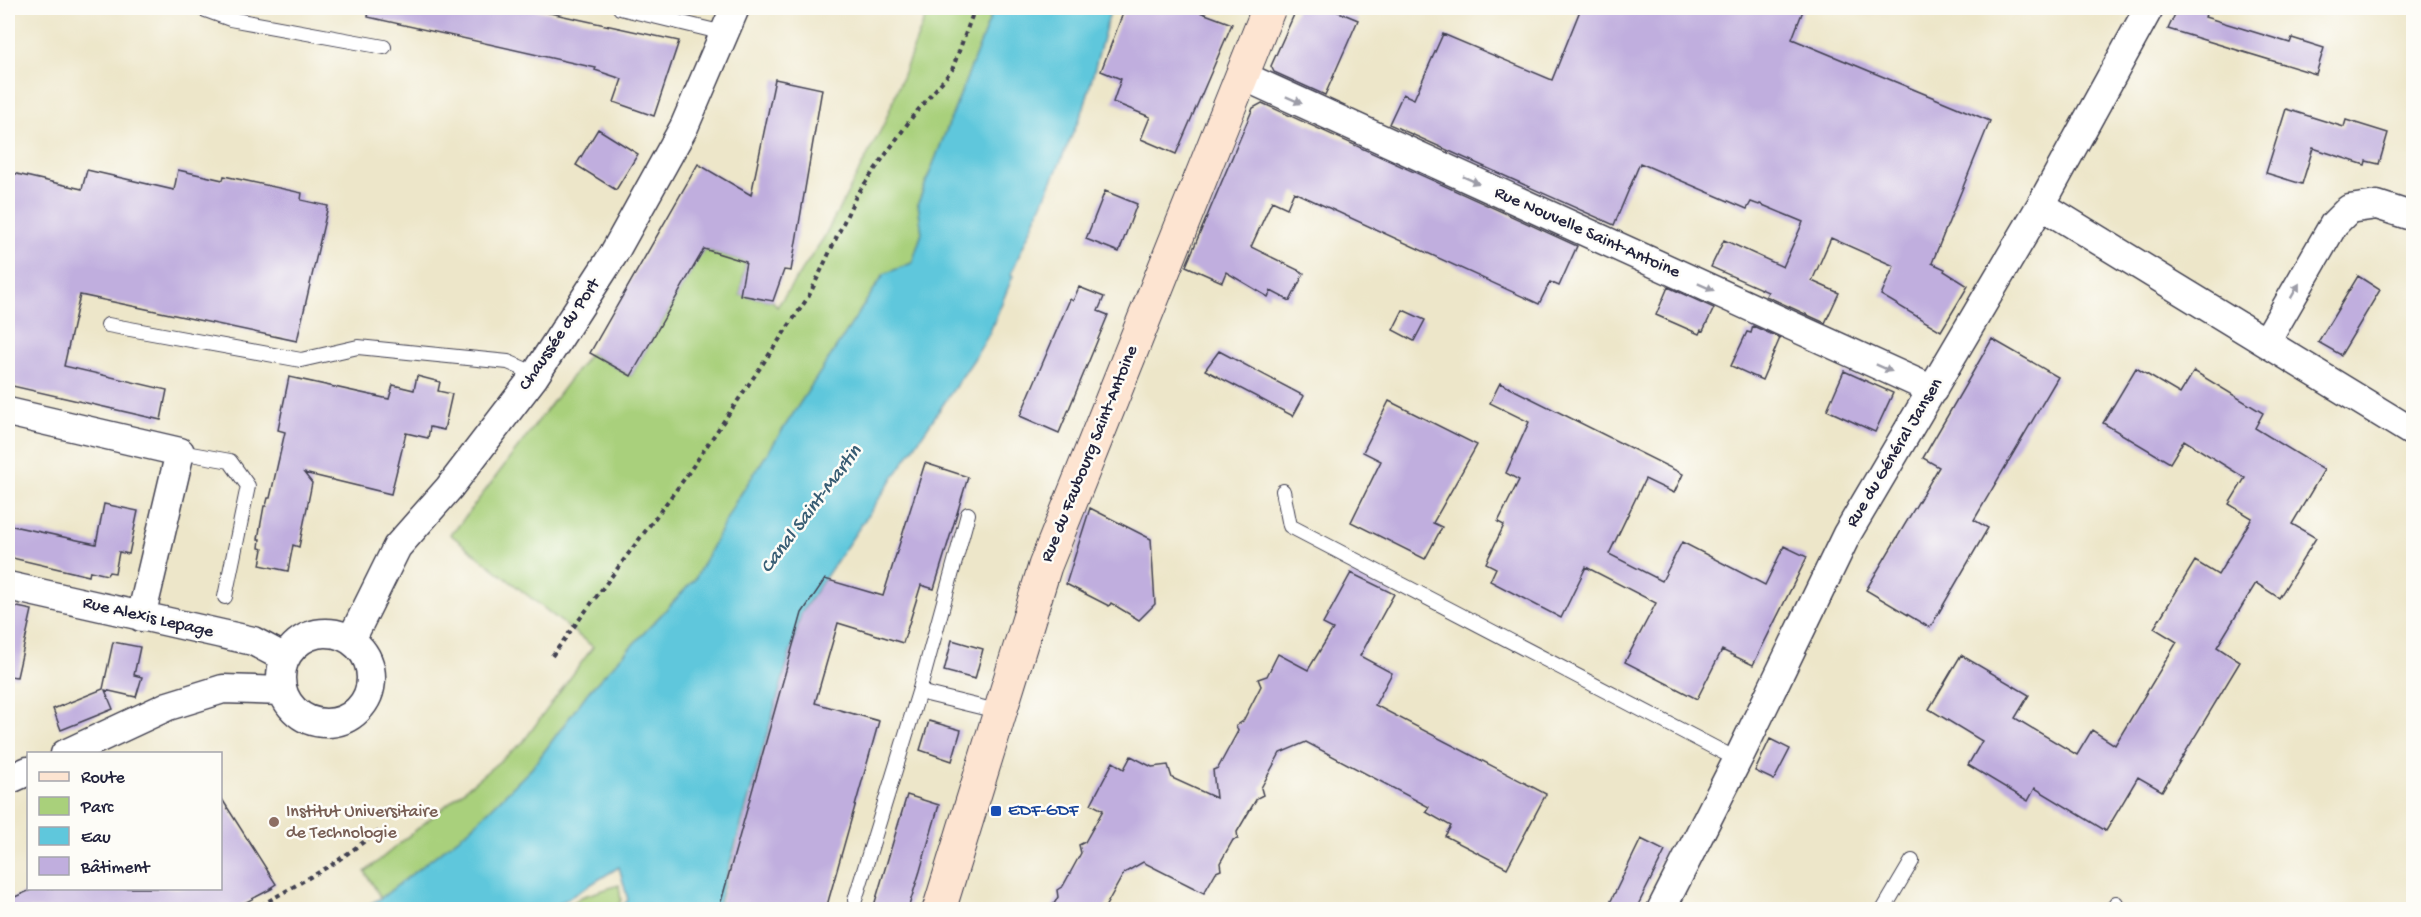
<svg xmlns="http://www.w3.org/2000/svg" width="2421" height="917" font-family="'Gochi Hand',sans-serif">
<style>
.green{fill:#a9d07b;stroke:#66795b;stroke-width:1.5}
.water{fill:#5fc7dc;stroke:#40748c;stroke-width:1.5}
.building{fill:#c0aede}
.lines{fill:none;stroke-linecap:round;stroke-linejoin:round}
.lane-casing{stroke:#403f50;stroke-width:16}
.street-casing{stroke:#403f50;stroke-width:31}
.secondary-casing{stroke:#403f50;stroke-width:35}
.path{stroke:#403f50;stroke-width:4;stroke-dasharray:4.5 4.5;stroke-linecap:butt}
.lane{stroke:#fff;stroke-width:14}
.street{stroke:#fff;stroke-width:28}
.secondary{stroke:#fde4d1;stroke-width:33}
.oneway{fill:#9c9ca7}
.transit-dot{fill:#1a4fb4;stroke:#fdfcf7;stroke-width:2}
.education-dot{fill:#8d6e63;stroke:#fdfcf7;stroke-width:2}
.labels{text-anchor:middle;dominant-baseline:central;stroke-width:5;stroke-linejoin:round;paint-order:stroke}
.street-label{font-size:18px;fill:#22223b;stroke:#fdfcf7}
.transit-label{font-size:18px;fill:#164399;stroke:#fdfcf7;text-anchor:start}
.education-label{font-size:18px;fill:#785e54;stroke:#fdfcf7;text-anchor:start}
.water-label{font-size:20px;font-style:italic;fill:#375c73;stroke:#fdfcf7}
</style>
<rect width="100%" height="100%" fill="#fdfcf7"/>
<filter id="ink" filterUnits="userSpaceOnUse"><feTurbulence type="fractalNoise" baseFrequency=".0167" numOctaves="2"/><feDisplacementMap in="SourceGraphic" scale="12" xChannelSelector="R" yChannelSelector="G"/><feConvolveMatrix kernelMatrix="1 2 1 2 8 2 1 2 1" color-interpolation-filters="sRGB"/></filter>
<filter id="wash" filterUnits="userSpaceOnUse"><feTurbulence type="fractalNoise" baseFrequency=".008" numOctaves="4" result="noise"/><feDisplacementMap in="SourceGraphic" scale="24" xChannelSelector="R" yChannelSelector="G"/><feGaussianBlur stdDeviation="1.35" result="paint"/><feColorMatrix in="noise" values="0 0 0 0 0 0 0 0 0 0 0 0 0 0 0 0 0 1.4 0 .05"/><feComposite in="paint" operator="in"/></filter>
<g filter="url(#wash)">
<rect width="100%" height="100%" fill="#ede6c9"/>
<!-- green -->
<path class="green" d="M929,8h65l-76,195 4,30 -10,30 -28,11 -149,229 -40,76 -106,112 -57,77 -61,60 -90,70 -16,-26 158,-130 70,-95 -143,-113 6,-5 134,-176 41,23 73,-127 42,13 -6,33 33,6 4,6 46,-68 61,-115z
M619,885l2,16 -6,8h-52l18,-12z"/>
<!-- water -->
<path class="water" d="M994,8h117l-27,100 -73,166 2,2 -24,58 -15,25 -172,253 -85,297h-97l8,-9 -9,-33 -68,42 -192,1 22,-12 90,-70 61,-60 57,-77 106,-112 40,-76 149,-229 28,-11 10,-30 -4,-30z"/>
<g id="blocks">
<!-- building -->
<path class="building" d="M369,8h158l152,33 -25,75 -40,-14 8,-23 -27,-9 1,-2 -228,-51z
M1125,8h64l43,16 -56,130 -35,-15 9,-22 -37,-15 8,-23 -20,-8z
M1297,8h32l29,12 -33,75 -51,-23 -3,-6z
M1581,8h223l-12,31 198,82 -58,142 13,6 -1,2 24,15 -27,45 -60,-36 13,-29 -63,-28 -19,43 27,12 -14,30 -59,-27 2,-4 -57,-25 13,-27 59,27 20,-45 -43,-18 -1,1 -8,-3 -4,7 -107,-46 -26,62 -225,-101 14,-30 11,5 29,-65 109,46z
M2178,8h30l-3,9 85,26 2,-5 32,10 -8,26 -148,-45z
M775,79l47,10 -31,182 -7,-1 -11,31 -33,-6 6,-33 -42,-13 -73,127 -41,-23 108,-189 53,31z
M1262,103l315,143 -18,40 -9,-4 -11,22 -245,-112 -7,16 -15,-7 -21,46 53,26 -14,28 -19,-10 -3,6 -42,-25 -4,10 -36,-16 67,-158z
M2286,109l58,18 2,-7 42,13 -9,31 -13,-3 -1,4 -52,-17 -11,36 -36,-11z
M598,129l40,25 -22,36 -40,-25z
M87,170l87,20 4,-20 45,10 1,-4 78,17 -1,7 27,6 -31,135 -217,-46 -16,71 103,24 -6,30 -153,-35v-213l74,17z
M1105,191l32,13 -18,48 -33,-13z
M2358,276l22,14 -39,65 -23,-13z
M1079,287l25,10 -6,14 10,4 -49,118 -39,-17 50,-117 3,2z
M1668,287l46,21 -11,23 -2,-1 -2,4 -43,-19z
M1403,310l22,10 -11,21 -21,-11z
M1753,326l27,12 -18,42 -31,-14 16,-34 4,1z
M1992,339l66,38 -84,143 14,8 -58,100 -64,-38 73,-123 -16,-9z
M1219,351l85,45 -11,20 -88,-46z
M2136,368l44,26 14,-23 69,42 -8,15 69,42 -32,54 24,14 -37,60 -23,-15 -39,64 23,15 -78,129 -24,-14 -32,54 -71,-43 -7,13 -60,-36 14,-24 -53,-32 32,-54 68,40 -14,23 62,37 15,-25 23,15 62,-103 -23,-14 41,-67 23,14 34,-57 -23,-14 16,-26 -61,-38 -14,23 -67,-40z
M1844,371l49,22 -18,39 -48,-22z
M417,376l23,6 -2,9 14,3 -8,36 -14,-3 -2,11 -22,-5 -15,61 -87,-21 8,10 -13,64 -6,-2 -5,26 -28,-6 3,-16 -4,-1 1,-9h-2l6,-33h2l2,-8h2l15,-66 -7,-2 11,-53 100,22 4,-14 21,5z
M1500,383l183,91 -9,19 -29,-14 -36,75 53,27 20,-39 83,43 19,-39 23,11 -54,108 -31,-15 -25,49 -72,-37 31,-59 -70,-36 -25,51 -71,-37 6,-13 -10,-5 18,-38 -6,-3 21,-42 -13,-7 23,-51 -39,-19z
M1389,401l88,44 -44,78 9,4 -17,32 -74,-37 30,-61 -18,-9z
M925,463l43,14 -34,112 -13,-4 -18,58 -65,-20 -23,80 64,18 -53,188h-107l83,-296 23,-34 58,17z
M104,504l34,7 -9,43 -10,-2 -4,21 -6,-1 -2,3 -17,-4 -1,5 -81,-19v-32l88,19z
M1090,508l61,31 4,65 -16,16 -28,-17 -2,3 -43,-22z
M1351,573l43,21 -34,62 32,17 -17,32 171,89 -39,74 -62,-32 6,-10 -25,-14 3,-5 -123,-65 -26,11 -19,35 2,7 -6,3 -20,34 1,7 -5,1 -13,23 1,7 -5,2 -12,21 -61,-31 -19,11 -20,36h-53l7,-12 -1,-7 6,-4 18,-33 -2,-8 6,-3 18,-32 -12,-6 22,-42 11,7 7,-13 21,11 16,-2 4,13 44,20 -3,-28 5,-2 20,-37 -2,-5 7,-5 18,-35 -3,-7 9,-3 11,-22 30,16 25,-41 -10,-5z
M8,605l24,5 -15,67 -9,-1z
M952,640l31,9 -8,30 -31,-8z
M113,642l27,5 -6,28 8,2 -6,20 -31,-7 8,19 -52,21 -8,-21 50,-20z
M929,721l32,9 -9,31 -32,-11z
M1770,739l20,10 -16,31 -19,-9z
M907,795l32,10 -19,66 -12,38h-35z
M220,796l56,88 -6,4h3l-40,21h-225v-9l27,-12h185z
M1641,839l24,12 -29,58h-29z"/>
</g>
</g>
<g filter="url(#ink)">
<use href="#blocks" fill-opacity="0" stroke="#403f50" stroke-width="1.5"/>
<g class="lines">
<!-- lane casing -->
<g class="lane-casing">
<path id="lane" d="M200,8l30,11 154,28
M620,8l104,25
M108,325l193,35 57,-13 150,15 28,12
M180,452l50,9 18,25 -23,111
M1283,491l7,35 448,234
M968,514l-49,178 82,20
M855,900l64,-208
M1883,910l29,-49
M2112,910l4,-7"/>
</g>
<!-- street casing -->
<g class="street-casing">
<path id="street" d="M1241,75l692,315
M2041,205l373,228
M2266,342l68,-118 15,-15 28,-4 37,12
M8,412l172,40 -39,165
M8,586l245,55 32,17
M281 678a45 45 0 1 1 90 0a45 45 0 1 1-90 0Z
M351,640l46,-93 52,-59 85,-111 79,-122 71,-128 51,-119
M65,754l103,-48 55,-17 59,2
M8,780l20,-9
M1661,910l81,-159 105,-217 194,-329 108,-197"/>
</g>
<!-- secondary casing -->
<g class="secondary-casing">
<path id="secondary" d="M939,910l106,-344 224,-558"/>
</g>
<!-- path -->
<path class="path" d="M552,656l133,-178 124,-182 47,-100 57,-80 39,-46 23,-62
M253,910l80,-46 46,-33"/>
<!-- lane -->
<use href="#lane" class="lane"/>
<!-- street -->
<use href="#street" class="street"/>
<!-- secondary -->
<use href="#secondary" class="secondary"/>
</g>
<!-- one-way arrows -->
<defs><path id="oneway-solid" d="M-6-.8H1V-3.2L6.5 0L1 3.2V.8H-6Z" transform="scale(1.5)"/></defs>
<g class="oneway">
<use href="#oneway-solid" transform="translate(1294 100) rotate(24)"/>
<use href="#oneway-solid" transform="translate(1471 180) rotate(24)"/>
<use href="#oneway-solid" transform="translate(1706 287) rotate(24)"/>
<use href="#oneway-solid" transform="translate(2295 291) rotate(-60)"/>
<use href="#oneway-solid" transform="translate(1884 368) rotate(24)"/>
</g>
</g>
<!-- markers -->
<rect class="transit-dot" x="990" y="805" width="12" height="12" rx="3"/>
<circle class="education-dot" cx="274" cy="822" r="6"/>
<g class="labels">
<!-- street labels -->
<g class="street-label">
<text transform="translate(1587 233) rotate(24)">Rue Nouvelle Saint-Antoine</text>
<text transform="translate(560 335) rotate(-56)">Chaussée du Port</text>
<text transform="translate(1895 453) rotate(-59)">Rue du Général Jansen</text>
<text transform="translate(1090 454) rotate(-68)">Rue du Faubourg Saint-Antoine</text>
<text transform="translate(148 618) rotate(13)">Rue Alexis Lepage</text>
</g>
<!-- transit labels -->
<g class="transit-label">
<text x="1008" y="811">EDF-GDF</text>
</g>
<!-- education labels -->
<g class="education-label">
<text x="286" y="812">Institut Universitaire<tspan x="286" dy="21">de Technologie</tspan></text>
</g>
<!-- water labels -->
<g class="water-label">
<text transform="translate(812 510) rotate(-53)">Canal Saint-Martin</text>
</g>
</g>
<!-- margin -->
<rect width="2421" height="917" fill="none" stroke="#fdfcf7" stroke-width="30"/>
<!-- legend -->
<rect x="27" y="752" width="195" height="138" fill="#fdfcf7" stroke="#a5a5ac" stroke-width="1.5"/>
<rect x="39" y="772" width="30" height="9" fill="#fde4d1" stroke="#a5a5ac" stroke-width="1.5"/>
<text x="81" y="782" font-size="18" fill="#22223b">Route</text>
<rect x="39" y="797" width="30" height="18" fill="#a9d07b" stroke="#a5a5ac" stroke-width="1.5"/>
<text x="81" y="812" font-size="18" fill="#22223b">Parc</text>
<rect x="39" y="827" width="30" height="18" fill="#5fc7dc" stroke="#a5a5ac" stroke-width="1.5"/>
<text x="81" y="842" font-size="18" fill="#22223b">Eau</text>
<rect x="39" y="857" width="30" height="18" fill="#c0aede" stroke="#a5a5ac" stroke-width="1.5"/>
<text x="81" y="872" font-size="18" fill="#22223b">Bâtiment</text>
</svg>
